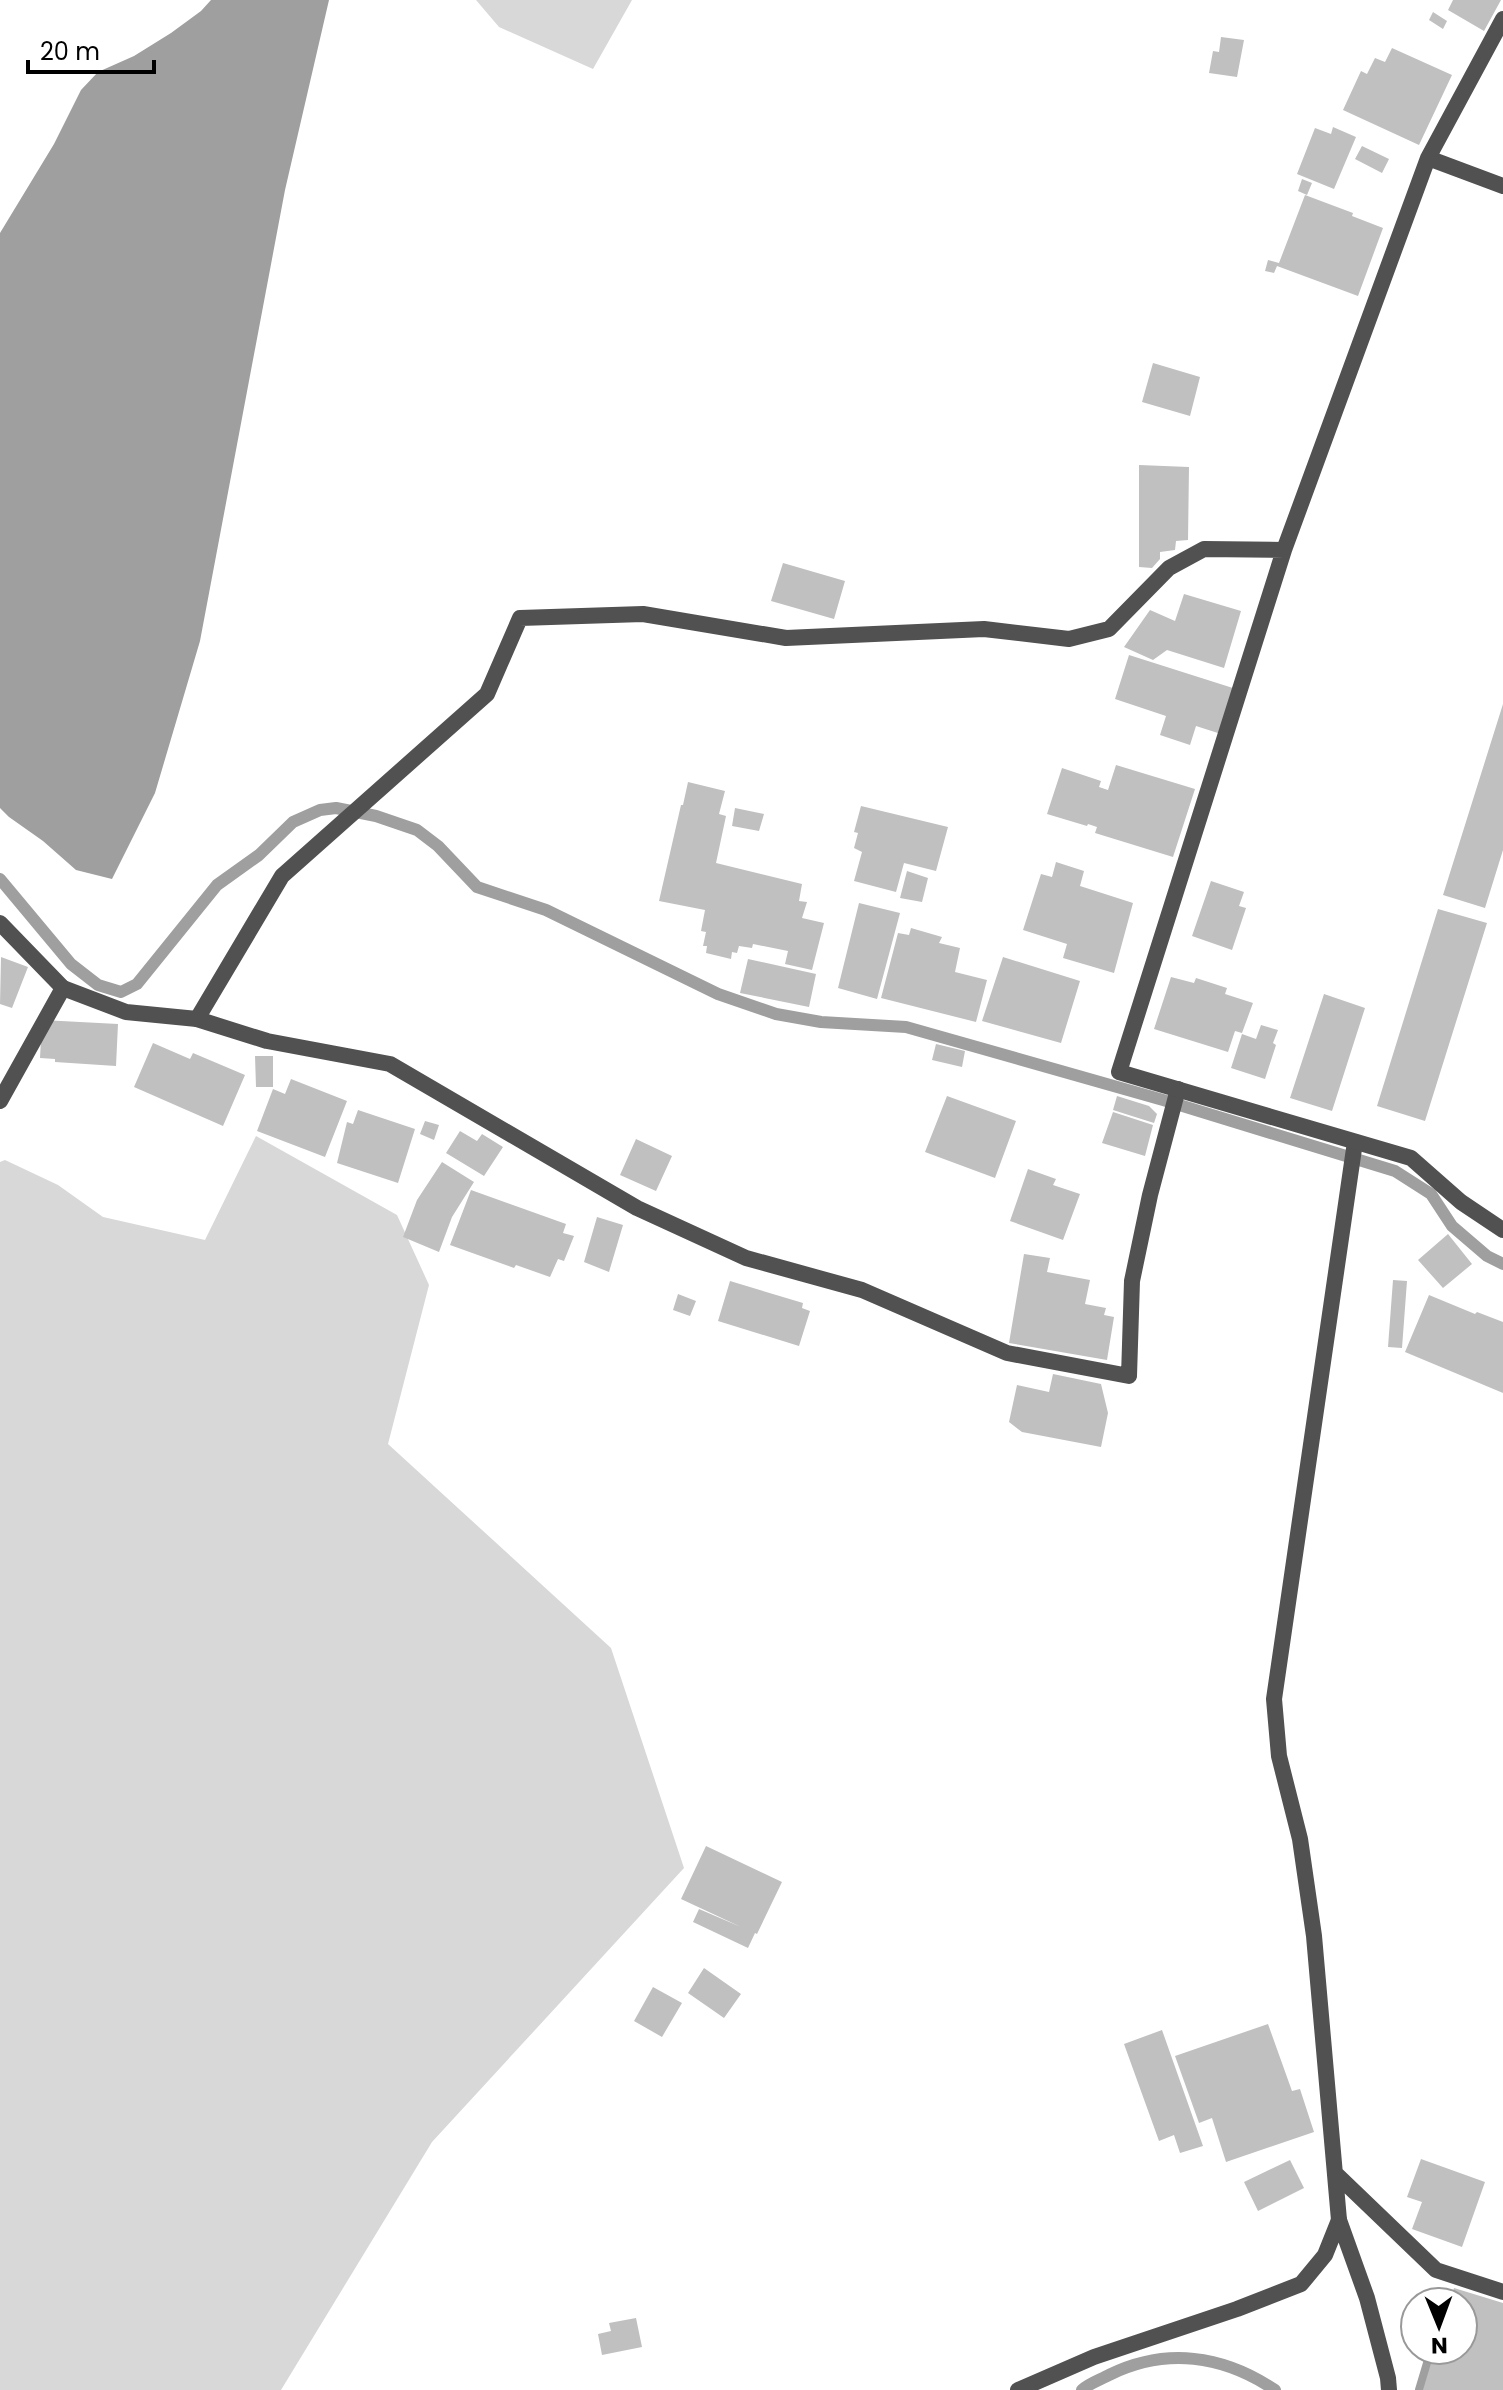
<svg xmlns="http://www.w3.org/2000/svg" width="1503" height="2390" font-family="Poppins,sans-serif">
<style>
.green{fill:#d8d8d8}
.water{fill:#9f9f9f}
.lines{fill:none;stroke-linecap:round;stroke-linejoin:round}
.stream{stroke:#9f9f9f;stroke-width:12}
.building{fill:#c0c0c0}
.lane{stroke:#515151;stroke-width:16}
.street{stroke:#515151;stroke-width:16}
</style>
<rect width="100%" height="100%" fill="#fff"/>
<!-- green -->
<path class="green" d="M476,0h156l-39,69 -94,-42z
M256,1136l141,79 32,70 -41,159 223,204 73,220 -252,274 -151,248h-281v-1228l5,-2 53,25 45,32 102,23z"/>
<!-- water -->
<path class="water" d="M211,0h118l-44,190 -85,451 -45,152 -43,86 -36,-9 -33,-29 -34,-24 -9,-9v-575l54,-89 27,-54 17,-18 36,-16 37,-23 30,-22z"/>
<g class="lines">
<!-- stream -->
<path class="stream" d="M0,879l71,85 27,21 23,7 16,-8 80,-99 42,-30 34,-33 27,-12 16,-2 40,8 41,14 21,16 39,41 69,23 172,84 58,20 45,8 85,5 257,73 232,71 36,23 21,32 35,30 16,8
M1447,2302l1,-4
M1082,2390c8,-7 18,-10 27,-15 57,-28 114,-20 166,15
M1421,2390l12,-40"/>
</g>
<!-- building -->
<path class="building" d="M1453,0h48l-17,31 -36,-21z
M1433,12l14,9 -4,8 -14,-9z
M1221,37l23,3 -7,37 -28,-4 4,-22 6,1z
M1392,48l60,27 -33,70 -76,-35 18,-39 6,3 8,-16 10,4z
M1333,127l23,10 -22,52 -37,-15 18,-46 16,6z
M1362,146l27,13 -7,14 -27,-14z
M1302,179l10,4 -5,12 -9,-4z
M1305,195l48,18 -1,3 31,12 -25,68 -81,-30 -3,7 -9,-2 3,-11 11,3z
M1153,363l47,14 -10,39 -48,-14z
M1139,465l50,2 -1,73 -12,1 -1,9 -15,2v7l-8,9 -13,-1z
M783,563l62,18 -11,38 -63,-18z
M1184,594l57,17 -17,57 -57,-18 -14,10 -29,-13 26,-37 25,11z
M1129,655l107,34 -15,45 -25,-8 -6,19 -30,-10 6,-19 -51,-17z
M1503,704v146l-18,58 -42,-13z
M1116,765l79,24 -22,68 -78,-24 2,-6 -9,-3 -1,2 -40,-12 15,-46 39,13 -2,6 9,3z
M688,782l37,9 -6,23 7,2 -10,47 86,21 -3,17 8,1 -5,16 22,5 -12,47 -27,-6 3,-13 -35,-7 -1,4 -13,-2 -2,7 -5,-1 -1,7 -25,-6 1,-7h-4l3,-14 -5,-1 4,-21 -46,-9 22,-96h2z
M861,806l87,21 -12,44 -32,-8 -8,29 -42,-11 8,-29 -8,-4 4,-15 -4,-1z
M735,808l29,6 -5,17 -27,-5z
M1056,862l28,9 -4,15 53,17 -19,70 -51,-15 4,-14 -44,-14 18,-56 11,3z
M907,871l21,7 -6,24 -22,-4z
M1211,881l33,11 -5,14 7,2 -14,42 -40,-14z
M859,903l41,10 -23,86 -39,-11z
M1438,909l49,14 -62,198 -48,-15z
M911,928l31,9 -3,6 21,5 -5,24 32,8 -11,42 -95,-24 17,-65 11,2z
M1,957l27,10 -16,41 -12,-4z
M1003,957l77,24 -19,62 -79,-22z
M748,959l68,15 -7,33 -69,-14z
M1171,977l23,6 2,-5 31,10 -2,6 28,9 -11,30 -7,-2 -7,21 -74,-23z
M1324,994l41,14 -33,103 -42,-13z
M42,1020l76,4 -2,42 -61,-4v-3l-15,-1z
M1261,1025l17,5 -5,13 3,2 -11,34 -34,-11 11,-34 14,5z
M153,1043l37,16 3,-6 52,22 -22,51 -89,-39z
M936,1044l29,7 -3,16 -30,-7z
M255,1056h18v31h-17z
M291,1079l56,22 -22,56 -68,-26 16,-42 12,5z
M947,1096l69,25 -21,57 -70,-26z
M1117,1096l32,10 8,8 -3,9 -41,-13z
M358,1110l57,19 -17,54 -61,-20 10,-41 6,2z
M1113,1112l40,13 -8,31 -43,-13z
M425,1121l14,4 -5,15 -14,-6z
M460,1131l17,10 5,-7 21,13 -19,29 -38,-23z
M636,1139l36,17 -16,35 -36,-16z
M442,1162l32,20 -22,35 -13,35 -36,-15 14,-37z
M1028,1169l28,10 -3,6 27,9 -17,46 -53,-19z
M471,1190l95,34 -3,9 11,3 -10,25 -6,-2 -8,18 -34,-12 -2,3 -64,-23z
M597,1217l26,8 -14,47 -25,-10z
M1448,1234l24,30 -29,24 -25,-28z
M1024,1254l26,4 -3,14 43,8 -5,24 21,4 -2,7 10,2 -7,43 -98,-17z
M1393,1280l14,1 -5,67 -14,-1z
M730,1281l73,22 -1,5 8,3 -11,35 -81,-25z
M678,1294l18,7 -6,15 -17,-6z
M1429,1295l46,19 2,-2 26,10v71l-98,-41z
M1053,1374l48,10 7,29 -7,34 -79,-15 -13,-10 8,-37 32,7z
M706,1846l76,36 -25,52 -2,-1 -7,15 -55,-26 6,-13 42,18 -60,-28z
M704,1968l37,26 -17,24 -36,-25z
M653,1987l29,16 -20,34 -28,-16z
M1268,2024l24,67 8,-2 14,43 -88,30 -14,-44 -13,5 -24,-67z
M1162,2030l41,116 -23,7 -6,-18 -15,6 -35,-97z
M1421,2159l64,23 -23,65 -50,-18 10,-27 -15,-5z
M1290,2160l14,28 -46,23 -14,-29z
M1454,2288l49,15v87h-80l12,-40h28v-48h-13z
M636,2318l6,29 -40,8 -4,-21 13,-3 -2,-8z"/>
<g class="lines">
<!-- lane -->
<path class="lane" d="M0,923l63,65
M197,1019l70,22 123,23 247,144 109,50 116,32 145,63 122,23 3,-95 18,-86 28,-106
M1336,2174l100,96 67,22
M1339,2220l-25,-284 -14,-97 -21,-83 -5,-57 81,-557"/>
<!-- street -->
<path class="street" d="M1503,19l-75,139 -144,392 -165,522 292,86 50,44 42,28
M1428,158l75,28
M0,1101l63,-113 63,24 71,7 85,-143 205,-182 33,-76 123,-4 143,24 198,-9 85,10 40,-10 60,-61 35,-19 80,1
M1339,2220l28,78 21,80 1,12
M1018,2390l76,-33 143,-48 64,-25 24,-29 14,-35"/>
</g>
<!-- north arrow -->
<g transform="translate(1439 2326) rotate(179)"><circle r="38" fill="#ffffff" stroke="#999999" stroke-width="2"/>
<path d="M0-6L14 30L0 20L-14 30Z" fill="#000000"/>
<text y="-12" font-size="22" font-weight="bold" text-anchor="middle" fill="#000000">N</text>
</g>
<!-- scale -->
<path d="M28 60v12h126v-12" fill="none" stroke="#000000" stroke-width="4"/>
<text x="40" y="60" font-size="24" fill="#000000" stroke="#ffffff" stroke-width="6" paint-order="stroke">20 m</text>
</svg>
